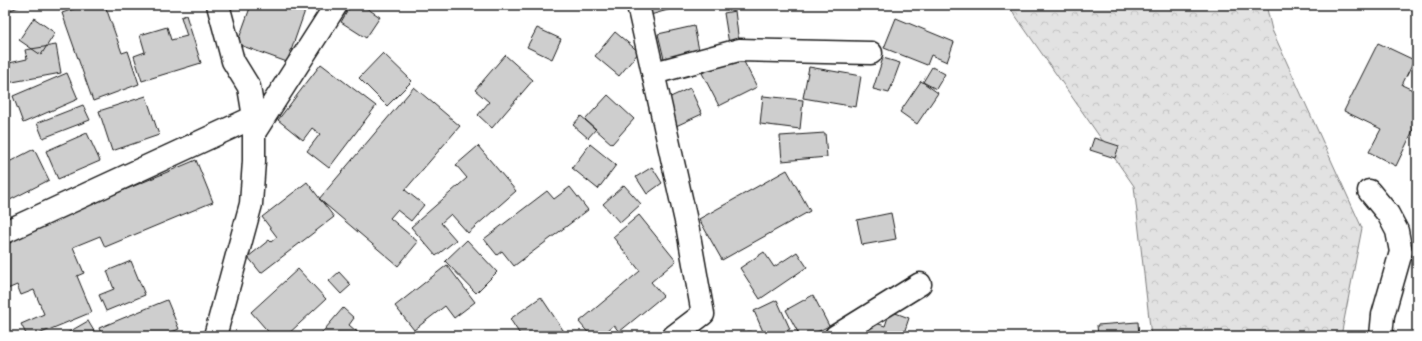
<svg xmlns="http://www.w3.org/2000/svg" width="1422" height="341" font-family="'Gochi Hand',sans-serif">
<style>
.forest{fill:url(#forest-crowns);stroke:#7f7f7f}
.building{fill:#cecece;stroke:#1c1c1c}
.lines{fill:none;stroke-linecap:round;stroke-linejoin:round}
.minor-casing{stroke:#1c1c1c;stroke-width:25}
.major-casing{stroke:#1c1c1c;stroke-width:25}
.minor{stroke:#fff;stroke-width:22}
.major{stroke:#fff;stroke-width:22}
</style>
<defs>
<pattern id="forest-crowns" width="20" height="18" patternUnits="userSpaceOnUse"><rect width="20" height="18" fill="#e2e2e2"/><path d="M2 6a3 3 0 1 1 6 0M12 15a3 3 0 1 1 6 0" fill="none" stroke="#c1c1c1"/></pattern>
</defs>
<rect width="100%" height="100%" fill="#fff"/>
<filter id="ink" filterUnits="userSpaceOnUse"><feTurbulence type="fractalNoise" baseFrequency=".025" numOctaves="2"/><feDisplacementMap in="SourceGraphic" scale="8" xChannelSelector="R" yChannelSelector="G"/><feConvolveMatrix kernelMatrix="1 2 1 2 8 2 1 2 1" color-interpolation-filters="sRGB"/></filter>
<g filter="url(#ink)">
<!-- forest -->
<path class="forest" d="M1008,5h258l6,25 90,198 -21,108h-190l-17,-150z"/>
<!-- building -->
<path class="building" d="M5,5h19l-19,7z
M85,5h20l17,48 6,-2 11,33 -46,17 -31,-88z
M251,5l14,2 1,-2h41l-20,57 -50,-18z
M351,5h11l18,12 -14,21 -25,-16z
M644,5h41l-38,11z
M735,11l4,32 -10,1 -5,-31z
M186,15l15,48 -59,18 -8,-25 11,-4 -5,-17 27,-8 4,13 16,-4 -6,-19z
M34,18l21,15 -14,22 -22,-15z
M896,18l58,24 -7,20 -16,-7 -4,10 -43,-17z
M694,26l6,29 -35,8 -7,-29z
M537,28l24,11 -9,20 -25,-12z
M615,32l24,20 -20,24 -24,-20z
M1378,43l36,17 -12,25 15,7v30l-21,44 -27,-14 12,-23 -37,-18z
M56,45l5,28 -54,10 -2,-19 22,-5 -2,-9z
M383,53l29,28 -25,25 -28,-28z
M740,54l17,33 -38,19 -17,-33z
M505,55l28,25 -41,48 -14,-13 11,-13 -14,-12z
M883,58l17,5 -11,30 -16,-4z
M321,64l55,42 -47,62 -22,-17 13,-17 -8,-6 -9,12 -25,-20z
M809,67l52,9 -5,31 -53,-9z
M932,67l13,7 -9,15 -13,-7z
M67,73l11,26 -55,24 -10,-27z
M921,81l17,12 -21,31 -17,-12z
M414,87l46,39 -55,64 19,15 -13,16 -14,-11 -7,8 28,24 -20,24 -79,-67z
M690,88l12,26 -26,12 -12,-26z
M608,95l26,24 -22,25 -27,-24z
M146,96l13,39 -47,16 -13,-40z
M763,96l40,4 -3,29 -40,-5z
M83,105l7,15 -47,18 -6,-15z
M581,116l15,13 -8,9 -15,-13z
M87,133l13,28 -42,18 -12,-28z
M825,133l2,24 -45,4 -2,-25z
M1094,138l25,8 -4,12 -25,-8z
M590,144l26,21 -18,24 -26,-21z
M478,146l38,45 -48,42 -17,-19 -10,9 15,17 -20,16 -25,-29 56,-49 -11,-13z
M34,149l15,31 -41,21 -3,-7v-30z
M196,160l17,42 -108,45 -5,-11 -27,11 11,26 -7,3 15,36 -58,24h-7l-6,-12 23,-10 -10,-24 -13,5 -4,-10 -12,5v-50z
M652,167l10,16 -15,11 -11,-17z
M787,170l23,41 -88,49 -23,-41z
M307,182l27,35 -73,56 -13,-16 21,-17 2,2 6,-5 -15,-20z
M624,185l17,19 -21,19 -17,-19z
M570,187l18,23 -74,56 -12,-15 -5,4 -13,-16 63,-48 7,8z
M891,213l5,26 -34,6 -5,-25z
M639,215l37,46 -25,21 12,14 -44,36 -5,-7 -13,11h-10l-12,-14 61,-51 -27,-34z
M467,240l30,32 -21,21 -31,-32z
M764,252l10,15 23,-15 10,15 -47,32 -20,-31z
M131,261l14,34 -39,16 -7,-16 15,-6 -7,-18z
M447,265l28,37 -21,16 -9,-12 -31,24 -19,-24z
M298,269l28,30 -40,37h-14l-21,-24z
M339,272l12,13 -10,9 -12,-13z
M813,295l16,31 -20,10h-9l-14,-26z
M541,297l26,39h-46l-11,-17z
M167,300l12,29 -17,7h-60l-3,-8z
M777,300l13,29 -15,7h-10l-11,-25z
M343,308l11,10 -5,7 13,11h-43z
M890,311l19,7 -6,18h-43l6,-16 19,6z
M88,321l9,15h-35z
M1138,322l1,14h-41l-1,-11z
M750,331l2,5h-16z"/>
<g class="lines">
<!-- minor casing -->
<g class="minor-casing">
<path id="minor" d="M638,5l50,225 15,84 -29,22
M654,73l85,-23 132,3
M254,133l82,-128
M1369,191l19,23 9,17 4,21 -18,63 -2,21
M5,232l249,-115
M836,336l84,-52"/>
</g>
<!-- major casing -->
<g class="major-casing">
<path id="major" d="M215,336l36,-132 3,-43v-44l-5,-30 -16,-26 -15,-56"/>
</g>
<!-- minor -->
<use href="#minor" class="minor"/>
<!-- major -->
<use href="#major" class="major"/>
</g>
</g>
<!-- margin -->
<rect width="1422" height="341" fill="none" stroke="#fff" stroke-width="20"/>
<rect x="10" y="10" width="1402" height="321" fill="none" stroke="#1c1c1c" stroke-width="1.5" filter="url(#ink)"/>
</svg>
